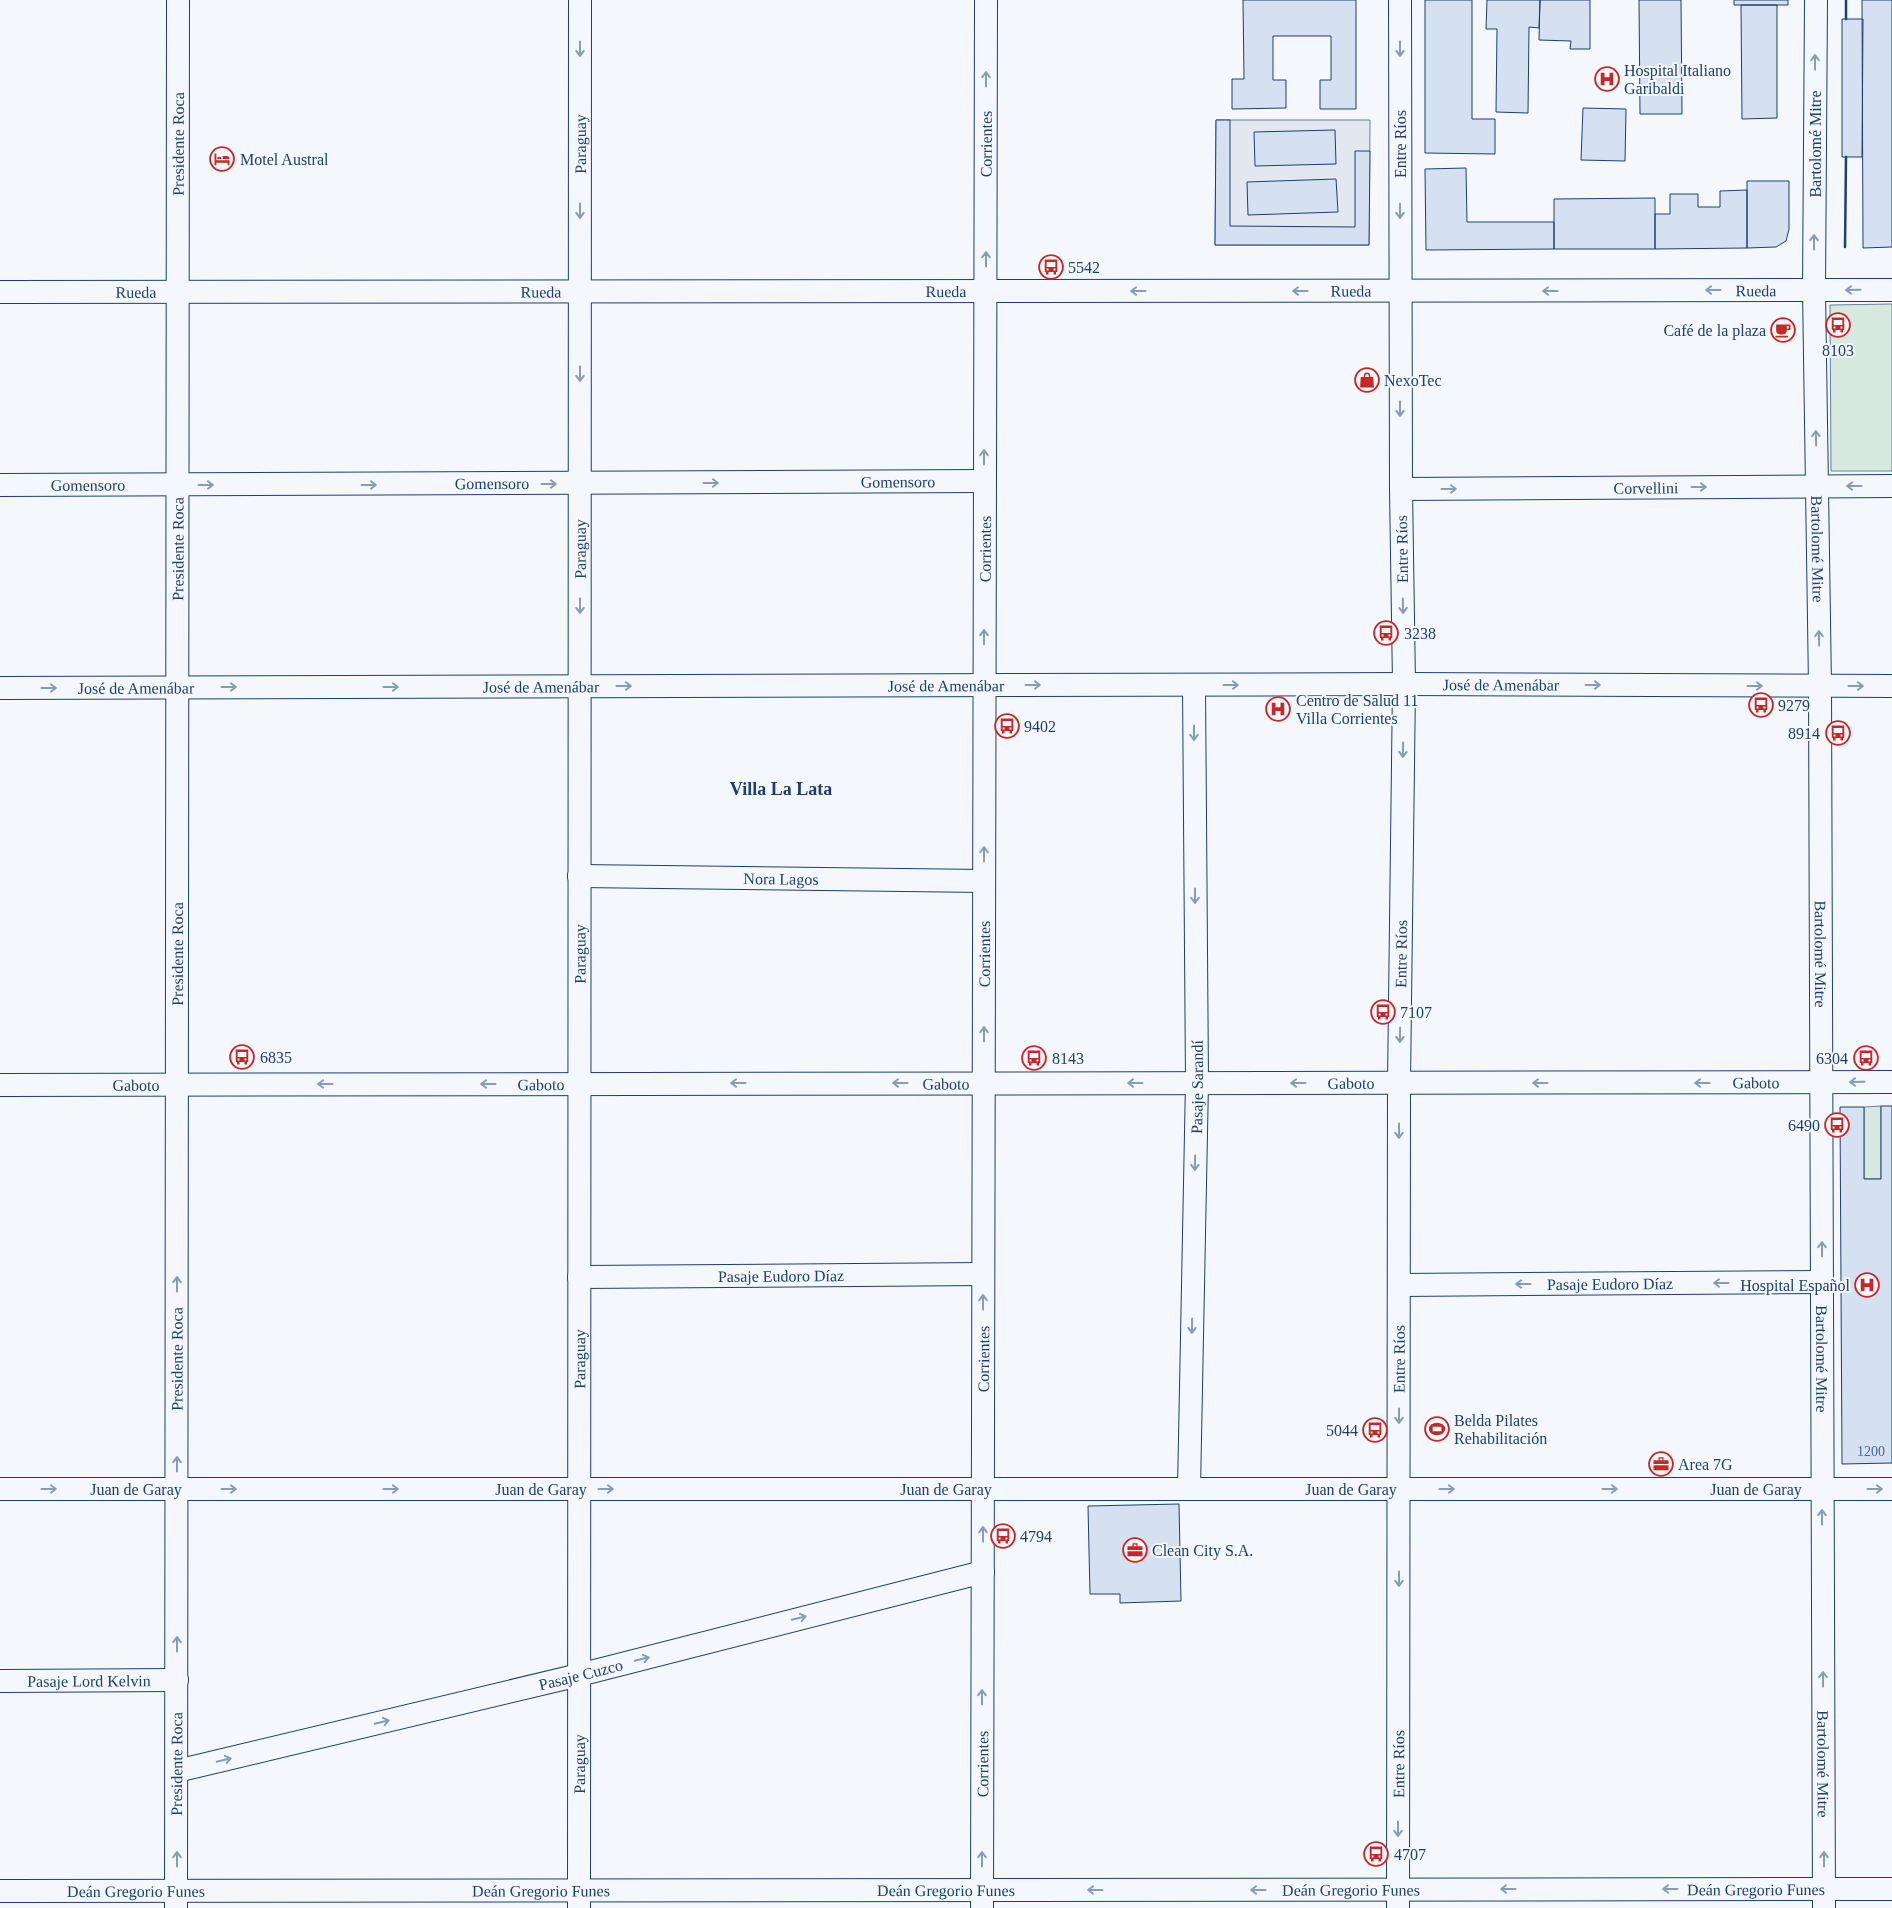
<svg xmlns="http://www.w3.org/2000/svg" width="1892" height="1908" font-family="'Times New Roman',serif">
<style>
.green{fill:#d7e8df;stroke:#687fa3}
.parking{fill:#e3e8f0;stroke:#687fa3}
.building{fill:#d5e0f0;stroke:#1d3f73}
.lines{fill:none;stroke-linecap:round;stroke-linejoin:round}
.minor-casing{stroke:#1d3f73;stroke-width:24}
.minor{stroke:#f4f7fb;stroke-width:22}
.wall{stroke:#1d3f73;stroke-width:2.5}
.oneway{stroke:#889bb7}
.labels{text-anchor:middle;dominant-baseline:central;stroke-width:4;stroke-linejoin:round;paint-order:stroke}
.number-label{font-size:14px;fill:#4b6792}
.poi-label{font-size:16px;fill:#1d3f73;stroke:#f4f7fb;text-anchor:start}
.street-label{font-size:16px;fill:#1d3f73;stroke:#f4f7fb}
.neighbourhood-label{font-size:18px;font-weight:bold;fill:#1d3f73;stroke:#f4f7fb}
</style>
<rect width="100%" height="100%" fill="#f4f7fb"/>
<!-- green -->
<path class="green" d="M1892,304v167h-61l-1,-166z
M1881,1106v73h-17v-72z"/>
<!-- parking -->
<path class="parking" d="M1216,120h154l-1,125h-154z"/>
<!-- building -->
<path class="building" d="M1243,0h113v109h-36v-29h11v-44h-58v44h13v28l-54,1v-30h12z
M1425,0h47v119h23v35l-70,-1z
M1487,0h53l-1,28 -10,-1 -1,86 -32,-1 1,-83h-11z
M1540,0h50v49h-20l1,-8 -32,-1z
M1639,0h42l1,114h-42z
M1734,0h54v5h-54z
M1862,0h30v247l-29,1z
M1741,5h36v113l-35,1z
M1842,19h21l-1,138h-20z
M1583,108l43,1 -1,52 -44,-1z
M1216,120h14v106l125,1v-76h15l-1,94h-154z
M1335,130l1,34 -81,2 -1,-34z
M1466,168l1,54h87v27l-128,1 -1,-81z
M1336,179l2,33 -90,3 -1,-33z
M1747,181h42v48l-3,12 -10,6 -29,1z
M1747,190v58l-92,1v-35h15v-20h28v13h22v-16z
M1655,198v51h-101v-50z
M1881,1106h11v357l-50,1 -2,-357h24v72h17z
M1179,1504l2,97 -61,2v-9h-30l-2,-88z"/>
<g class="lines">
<!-- minor casing -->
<g class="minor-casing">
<g id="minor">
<path id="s1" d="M1816,0l-2,290 6,396 4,1222"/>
<path id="s2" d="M0,292l1892,-2"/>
<path id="s3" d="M0,485l984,-4"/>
<path id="s4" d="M1401,489l491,-3"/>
<path id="s5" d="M0,688l1404,-4 488,2"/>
<path id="s6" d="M579,876l405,5"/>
<path id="s7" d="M0,1085l1892,-3"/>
<path id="s8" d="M579,1277l404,-3"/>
<path id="s9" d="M1399,1285l423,-3"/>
<path id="s10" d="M0,1489h1892"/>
<path id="s11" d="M1189,1489l8,-407 -3,-397"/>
<path id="s12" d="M0,1681l177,-1"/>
<path id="s13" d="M177,1771l402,-96 404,-103"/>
<path id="s14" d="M0,1891l1892,-2"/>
<path id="s15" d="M176,1908l2,-1908"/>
<path id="s16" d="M579,1908l1,-1908"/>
<path id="s17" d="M982,1908l4,-1908"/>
<path id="s18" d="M1398,1908l1,-825 5,-399 -3,-195 -1,-489"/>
</g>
</g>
<!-- minor -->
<use href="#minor" class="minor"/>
<!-- wall -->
<path class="wall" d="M1846,19v-19
M1845,247l1,-90"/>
</g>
<!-- one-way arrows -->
<defs><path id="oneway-shaft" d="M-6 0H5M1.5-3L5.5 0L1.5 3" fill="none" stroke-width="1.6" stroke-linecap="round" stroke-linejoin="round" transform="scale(1.25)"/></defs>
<g class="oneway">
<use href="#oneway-shaft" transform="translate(580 49) rotate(90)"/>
<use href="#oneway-shaft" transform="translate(1400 49) rotate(90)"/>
<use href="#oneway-shaft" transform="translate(1815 62) rotate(-90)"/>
<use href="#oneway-shaft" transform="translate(986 79) rotate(-90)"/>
<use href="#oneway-shaft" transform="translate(580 211) rotate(90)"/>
<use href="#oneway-shaft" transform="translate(1400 211) rotate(90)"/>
<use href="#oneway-shaft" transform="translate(1814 242) rotate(-90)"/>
<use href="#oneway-shaft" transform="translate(986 259) rotate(-90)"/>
<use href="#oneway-shaft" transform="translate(1713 290) rotate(180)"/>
<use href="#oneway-shaft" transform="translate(1853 290) rotate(179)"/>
<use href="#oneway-shaft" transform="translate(1138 291) rotate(180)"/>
<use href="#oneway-shaft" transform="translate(1300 291) rotate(180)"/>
<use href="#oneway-shaft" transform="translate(1550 291) rotate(180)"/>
<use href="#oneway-shaft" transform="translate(580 374) rotate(90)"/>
<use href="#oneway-shaft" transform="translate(1400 409) rotate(90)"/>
<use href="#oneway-shaft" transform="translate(1816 438) rotate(-91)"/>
<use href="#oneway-shaft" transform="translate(984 457) rotate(-90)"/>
<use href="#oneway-shaft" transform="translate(711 483)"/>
<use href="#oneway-shaft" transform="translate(549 484)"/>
<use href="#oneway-shaft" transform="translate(206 485)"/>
<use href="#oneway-shaft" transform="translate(369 485)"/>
<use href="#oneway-shaft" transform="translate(1854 486) rotate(180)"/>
<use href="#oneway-shaft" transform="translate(1699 487)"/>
<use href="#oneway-shaft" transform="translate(1449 489)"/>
<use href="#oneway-shaft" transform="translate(580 606) rotate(90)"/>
<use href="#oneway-shaft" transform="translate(1403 606) rotate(89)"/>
<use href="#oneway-shaft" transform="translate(984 637) rotate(-90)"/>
<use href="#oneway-shaft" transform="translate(1819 638) rotate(-91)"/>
<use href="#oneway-shaft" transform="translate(1033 685)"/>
<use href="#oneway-shaft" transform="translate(1231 685)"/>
<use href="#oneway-shaft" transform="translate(1593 685)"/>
<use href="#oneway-shaft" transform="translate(624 686)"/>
<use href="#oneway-shaft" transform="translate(1755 686)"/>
<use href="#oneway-shaft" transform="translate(1856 686)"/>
<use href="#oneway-shaft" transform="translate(229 687)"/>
<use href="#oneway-shaft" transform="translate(391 687)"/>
<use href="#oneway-shaft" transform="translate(49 688)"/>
<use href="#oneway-shaft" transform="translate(1194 733) rotate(90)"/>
<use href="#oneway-shaft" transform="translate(1403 750) rotate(91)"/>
<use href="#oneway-shaft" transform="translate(984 854) rotate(-90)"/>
<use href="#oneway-shaft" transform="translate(1195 896) rotate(90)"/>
<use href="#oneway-shaft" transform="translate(984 1034) rotate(-90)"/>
<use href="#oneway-shaft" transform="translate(1400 1035) rotate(91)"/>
<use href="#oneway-shaft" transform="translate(1857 1082) rotate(179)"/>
<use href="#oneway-shaft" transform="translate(738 1083) rotate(180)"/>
<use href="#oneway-shaft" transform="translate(900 1083) rotate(180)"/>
<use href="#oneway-shaft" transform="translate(1135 1083) rotate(180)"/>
<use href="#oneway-shaft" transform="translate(1298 1083) rotate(-180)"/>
<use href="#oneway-shaft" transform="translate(1540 1083) rotate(180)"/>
<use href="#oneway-shaft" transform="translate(1702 1083) rotate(180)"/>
<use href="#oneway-shaft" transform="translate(325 1084) rotate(180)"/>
<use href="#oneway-shaft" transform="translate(488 1084) rotate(180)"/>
<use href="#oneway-shaft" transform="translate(1399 1131) rotate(90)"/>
<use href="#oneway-shaft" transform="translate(1195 1163) rotate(91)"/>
<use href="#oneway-shaft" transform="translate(1822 1249) rotate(-90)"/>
<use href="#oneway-shaft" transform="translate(1721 1283) rotate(180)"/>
<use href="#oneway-shaft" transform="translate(177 1284) rotate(-90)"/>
<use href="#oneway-shaft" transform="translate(1523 1284) rotate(180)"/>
<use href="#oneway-shaft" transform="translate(983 1302) rotate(-90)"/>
<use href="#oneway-shaft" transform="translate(1192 1326) rotate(91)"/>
<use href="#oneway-shaft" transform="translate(1399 1416) rotate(90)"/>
<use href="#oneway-shaft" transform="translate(177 1464) rotate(-90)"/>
<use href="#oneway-shaft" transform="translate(49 1489)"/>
<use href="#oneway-shaft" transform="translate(229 1489)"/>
<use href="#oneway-shaft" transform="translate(391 1489)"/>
<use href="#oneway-shaft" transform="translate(606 1489)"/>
<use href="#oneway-shaft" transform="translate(1447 1489)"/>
<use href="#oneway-shaft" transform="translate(1610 1489)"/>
<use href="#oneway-shaft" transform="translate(1875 1489)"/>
<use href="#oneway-shaft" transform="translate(1822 1517) rotate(-90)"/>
<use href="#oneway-shaft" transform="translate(983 1534) rotate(-90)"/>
<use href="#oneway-shaft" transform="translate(1399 1579) rotate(90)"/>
<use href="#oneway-shaft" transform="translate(799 1618) rotate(-14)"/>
<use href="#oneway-shaft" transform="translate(177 1644) rotate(-90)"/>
<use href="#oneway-shaft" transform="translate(642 1659) rotate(-14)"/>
<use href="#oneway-shaft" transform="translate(1823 1679) rotate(-90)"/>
<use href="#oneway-shaft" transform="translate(982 1697) rotate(-90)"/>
<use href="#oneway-shaft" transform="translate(382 1722) rotate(-14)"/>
<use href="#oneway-shaft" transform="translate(224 1760) rotate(-14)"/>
<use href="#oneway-shaft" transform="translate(1398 1829) rotate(90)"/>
<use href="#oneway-shaft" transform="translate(177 1859) rotate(-90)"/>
<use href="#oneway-shaft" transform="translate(982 1859) rotate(-90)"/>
<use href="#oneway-shaft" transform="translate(1824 1859) rotate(-90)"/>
<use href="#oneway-shaft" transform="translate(1508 1889) rotate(180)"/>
<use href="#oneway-shaft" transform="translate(1670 1889) rotate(180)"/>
<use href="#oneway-shaft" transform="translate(1095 1890) rotate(180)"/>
<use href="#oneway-shaft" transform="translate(1258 1890) rotate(180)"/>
</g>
<!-- icons -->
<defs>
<g id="hospital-ring" transform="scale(1.25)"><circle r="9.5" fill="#f4f7fb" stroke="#c62828" stroke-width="1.5"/><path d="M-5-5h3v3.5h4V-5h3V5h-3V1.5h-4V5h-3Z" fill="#c62828"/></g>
<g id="hotel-ring" transform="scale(1.25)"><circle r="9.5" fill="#f4f7fb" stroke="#c62828" stroke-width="1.5"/><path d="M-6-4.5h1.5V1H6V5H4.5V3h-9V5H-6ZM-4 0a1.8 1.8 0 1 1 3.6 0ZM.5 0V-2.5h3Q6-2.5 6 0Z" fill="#c62828"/></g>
<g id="bus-ring" transform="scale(1.25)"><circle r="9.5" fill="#f4f7fb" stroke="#c62828" stroke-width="1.5"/><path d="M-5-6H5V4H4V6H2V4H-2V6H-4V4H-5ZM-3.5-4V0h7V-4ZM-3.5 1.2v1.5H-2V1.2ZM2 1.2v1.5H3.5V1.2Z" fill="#c62828"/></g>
<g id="cafe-ring" transform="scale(1.25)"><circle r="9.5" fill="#f4f7fb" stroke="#c62828" stroke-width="1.5"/><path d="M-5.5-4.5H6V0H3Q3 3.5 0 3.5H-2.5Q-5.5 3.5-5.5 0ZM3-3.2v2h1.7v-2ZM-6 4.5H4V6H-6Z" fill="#c62828"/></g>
<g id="shop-ring" transform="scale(1.25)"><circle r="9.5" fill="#f4f7fb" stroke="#c62828" stroke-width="1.5"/><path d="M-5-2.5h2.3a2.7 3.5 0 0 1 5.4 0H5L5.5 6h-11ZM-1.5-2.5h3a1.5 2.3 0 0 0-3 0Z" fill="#c62828"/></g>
<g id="stadium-ring" transform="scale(1.25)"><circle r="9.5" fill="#f4f7fb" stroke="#c62828" stroke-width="1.5"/><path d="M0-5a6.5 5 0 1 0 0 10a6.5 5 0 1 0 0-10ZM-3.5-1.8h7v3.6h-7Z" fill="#c62828"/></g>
<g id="office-ring" transform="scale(1.25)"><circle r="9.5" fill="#f4f7fb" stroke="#c62828" stroke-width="1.5"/><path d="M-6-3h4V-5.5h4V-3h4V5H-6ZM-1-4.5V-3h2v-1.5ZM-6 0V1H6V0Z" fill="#c62828"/></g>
</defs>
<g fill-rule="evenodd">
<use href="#hospital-ring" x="1607" y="79"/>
<use href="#hotel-ring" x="222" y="159"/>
<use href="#bus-ring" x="1051" y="267"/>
<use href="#bus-ring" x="1838" y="325"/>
<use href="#cafe-ring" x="1783" y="330"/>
<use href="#shop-ring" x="1367" y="380"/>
<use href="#bus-ring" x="1386" y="633"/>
<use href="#bus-ring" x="1761" y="705"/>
<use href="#hospital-ring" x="1278" y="709"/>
<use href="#bus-ring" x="1007" y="726"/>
<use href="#bus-ring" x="1838" y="733"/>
<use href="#bus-ring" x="1383" y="1012"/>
<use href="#bus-ring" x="242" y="1057"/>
<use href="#bus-ring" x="1034" y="1058"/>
<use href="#bus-ring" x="1866" y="1058"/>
<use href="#bus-ring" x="1837" y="1125"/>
<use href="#hospital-ring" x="1867" y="1285"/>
<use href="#stadium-ring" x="1437" y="1429"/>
<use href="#bus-ring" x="1375" y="1430"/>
<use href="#office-ring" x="1661" y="1464"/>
<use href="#bus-ring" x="1003" y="1536"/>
<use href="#office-ring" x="1135" y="1550"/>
<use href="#bus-ring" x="1376" y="1854"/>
</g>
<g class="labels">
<!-- number labels -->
<g class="number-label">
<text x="1871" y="1451">1200</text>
</g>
<!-- poi labels -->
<g class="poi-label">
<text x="1624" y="70">Hospital Italiano<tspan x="1624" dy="18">Garibaldi</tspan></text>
<text x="240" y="159">Motel Austral</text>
<text x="1068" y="267">5542</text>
<text x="1766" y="330" text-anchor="end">Café de la plaza</text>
<text x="1838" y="350" text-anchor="middle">8103</text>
<text x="1384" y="380">NexoTec</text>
<text x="1404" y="633">3238</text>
<text x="1296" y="700">Centro de Salud 11<tspan x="1296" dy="18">Villa Corrientes</tspan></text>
<text x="1778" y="705">9279</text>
<text x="1024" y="726">9402</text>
<text x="1820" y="733" text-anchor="end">8914</text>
<text x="1400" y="1012">7107</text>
<text x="260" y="1057">6835</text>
<text x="1052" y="1058">8143</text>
<text x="1848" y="1058" text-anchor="end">6304</text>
<text x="1820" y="1125" text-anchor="end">6490</text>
<text x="1850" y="1285" text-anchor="end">Hospital Español</text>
<text x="1454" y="1420">Belda Pilates<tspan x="1454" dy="18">Rehabilitación</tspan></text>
<text x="1358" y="1430" text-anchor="end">5044</text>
<text x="1678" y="1464">Area 7G</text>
<text x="1020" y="1536">4794</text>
<text x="1152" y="1550">Clean City S.A.</text>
<text x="1394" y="1854">4707</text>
</g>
<!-- street labels -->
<g class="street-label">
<text stroke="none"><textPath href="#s15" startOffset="1764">Presidente Roca</textPath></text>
<text stroke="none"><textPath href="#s16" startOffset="1764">Paraguay</textPath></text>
<text stroke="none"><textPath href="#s17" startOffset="1764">Corrientes</textPath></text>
<text transform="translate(1400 144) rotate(-90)">Entre Ríos</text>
<text transform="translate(1815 144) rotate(-90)">Bartolomé Mitre</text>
<text stroke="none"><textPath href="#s2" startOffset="1756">Rueda</textPath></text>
<text stroke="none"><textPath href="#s2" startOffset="541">Rueda</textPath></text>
<text stroke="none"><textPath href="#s2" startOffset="946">Rueda</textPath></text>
<text stroke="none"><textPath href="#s2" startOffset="1351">Rueda</textPath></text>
<text stroke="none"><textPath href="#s2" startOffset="136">Rueda</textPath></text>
<text stroke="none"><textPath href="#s3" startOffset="898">Gomensoro</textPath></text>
<text stroke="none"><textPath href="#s3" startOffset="492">Gomensoro</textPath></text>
<text stroke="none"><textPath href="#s3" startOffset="88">Gomensoro</textPath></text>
<text stroke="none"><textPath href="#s4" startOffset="245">Corvellini</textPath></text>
<text stroke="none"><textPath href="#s15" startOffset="1359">Presidente Roca</textPath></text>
<text stroke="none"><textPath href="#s16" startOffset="1359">Paraguay</textPath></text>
<text stroke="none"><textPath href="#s17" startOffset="1359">Corrientes</textPath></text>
<text transform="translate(1402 549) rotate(-91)">Entre Ríos</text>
<text stroke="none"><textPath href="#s1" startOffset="549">Bartolomé Mitre</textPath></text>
<text stroke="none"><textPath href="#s5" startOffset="1501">José de Amenábar</textPath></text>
<text stroke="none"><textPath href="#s5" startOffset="541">José de Amenábar</textPath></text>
<text stroke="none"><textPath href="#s5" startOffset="946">José de Amenábar</textPath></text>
<text stroke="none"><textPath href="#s5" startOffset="136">José de Amenábar</textPath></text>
<text stroke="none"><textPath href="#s6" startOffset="202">Nora Lagos</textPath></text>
<text stroke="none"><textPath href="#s15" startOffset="954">Presidente Roca</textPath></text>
<text stroke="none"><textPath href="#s16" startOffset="954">Paraguay</textPath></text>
<text stroke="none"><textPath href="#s17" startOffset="954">Corrientes</textPath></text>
<text stroke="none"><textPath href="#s18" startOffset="954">Entre Ríos</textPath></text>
<text stroke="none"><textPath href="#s1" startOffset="954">Bartolomé Mitre</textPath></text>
<text stroke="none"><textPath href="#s7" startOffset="946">Gaboto</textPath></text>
<text stroke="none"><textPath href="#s7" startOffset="1351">Gaboto</textPath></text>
<text stroke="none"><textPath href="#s7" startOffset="1756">Gaboto</textPath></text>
<text stroke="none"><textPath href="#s7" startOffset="136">Gaboto</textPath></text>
<text stroke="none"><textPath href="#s7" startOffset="541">Gaboto</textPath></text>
<text stroke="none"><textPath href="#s11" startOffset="402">Pasaje Sarandí</textPath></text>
<text stroke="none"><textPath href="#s8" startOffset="202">Pasaje Eudoro Díaz</textPath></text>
<text stroke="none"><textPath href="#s9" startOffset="211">Pasaje Eudoro Díaz</textPath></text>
<text stroke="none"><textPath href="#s15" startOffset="549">Presidente Roca</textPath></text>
<text stroke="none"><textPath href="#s16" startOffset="549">Paraguay</textPath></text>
<text stroke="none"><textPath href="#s17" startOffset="549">Corrientes</textPath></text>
<text stroke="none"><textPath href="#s18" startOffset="549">Entre Ríos</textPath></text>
<text stroke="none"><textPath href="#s1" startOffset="1359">Bartolomé Mitre</textPath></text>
<text stroke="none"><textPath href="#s10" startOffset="136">Juan de Garay</textPath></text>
<text stroke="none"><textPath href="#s10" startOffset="541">Juan de Garay</textPath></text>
<text stroke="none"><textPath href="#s10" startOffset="946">Juan de Garay</textPath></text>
<text stroke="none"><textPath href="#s10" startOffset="1351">Juan de Garay</textPath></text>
<text stroke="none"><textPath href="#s10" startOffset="1756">Juan de Garay</textPath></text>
<text stroke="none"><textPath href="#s13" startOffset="415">Pasaje Cuzco</textPath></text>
<text stroke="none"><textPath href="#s12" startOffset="89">Pasaje Lord Kelvin</textPath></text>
<text stroke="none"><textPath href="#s15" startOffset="144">Presidente Roca</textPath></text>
<text stroke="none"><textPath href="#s16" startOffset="144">Paraguay</textPath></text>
<text stroke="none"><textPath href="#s17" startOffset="144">Corrientes</textPath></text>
<text stroke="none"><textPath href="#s18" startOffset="144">Entre Ríos</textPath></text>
<text stroke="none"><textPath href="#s1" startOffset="1764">Bartolomé Mitre</textPath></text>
<text stroke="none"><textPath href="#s14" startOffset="1756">Deán Gregorio Funes</textPath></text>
<text stroke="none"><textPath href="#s14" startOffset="541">Deán Gregorio Funes</textPath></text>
<text stroke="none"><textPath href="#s14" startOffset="946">Deán Gregorio Funes</textPath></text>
<text stroke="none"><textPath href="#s14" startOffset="1351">Deán Gregorio Funes</textPath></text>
<text stroke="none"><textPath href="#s14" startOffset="136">Deán Gregorio Funes</textPath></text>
</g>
<!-- neighbourhood labels -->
<g class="neighbourhood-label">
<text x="781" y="789">Villa La Lata</text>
</g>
</g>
</svg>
